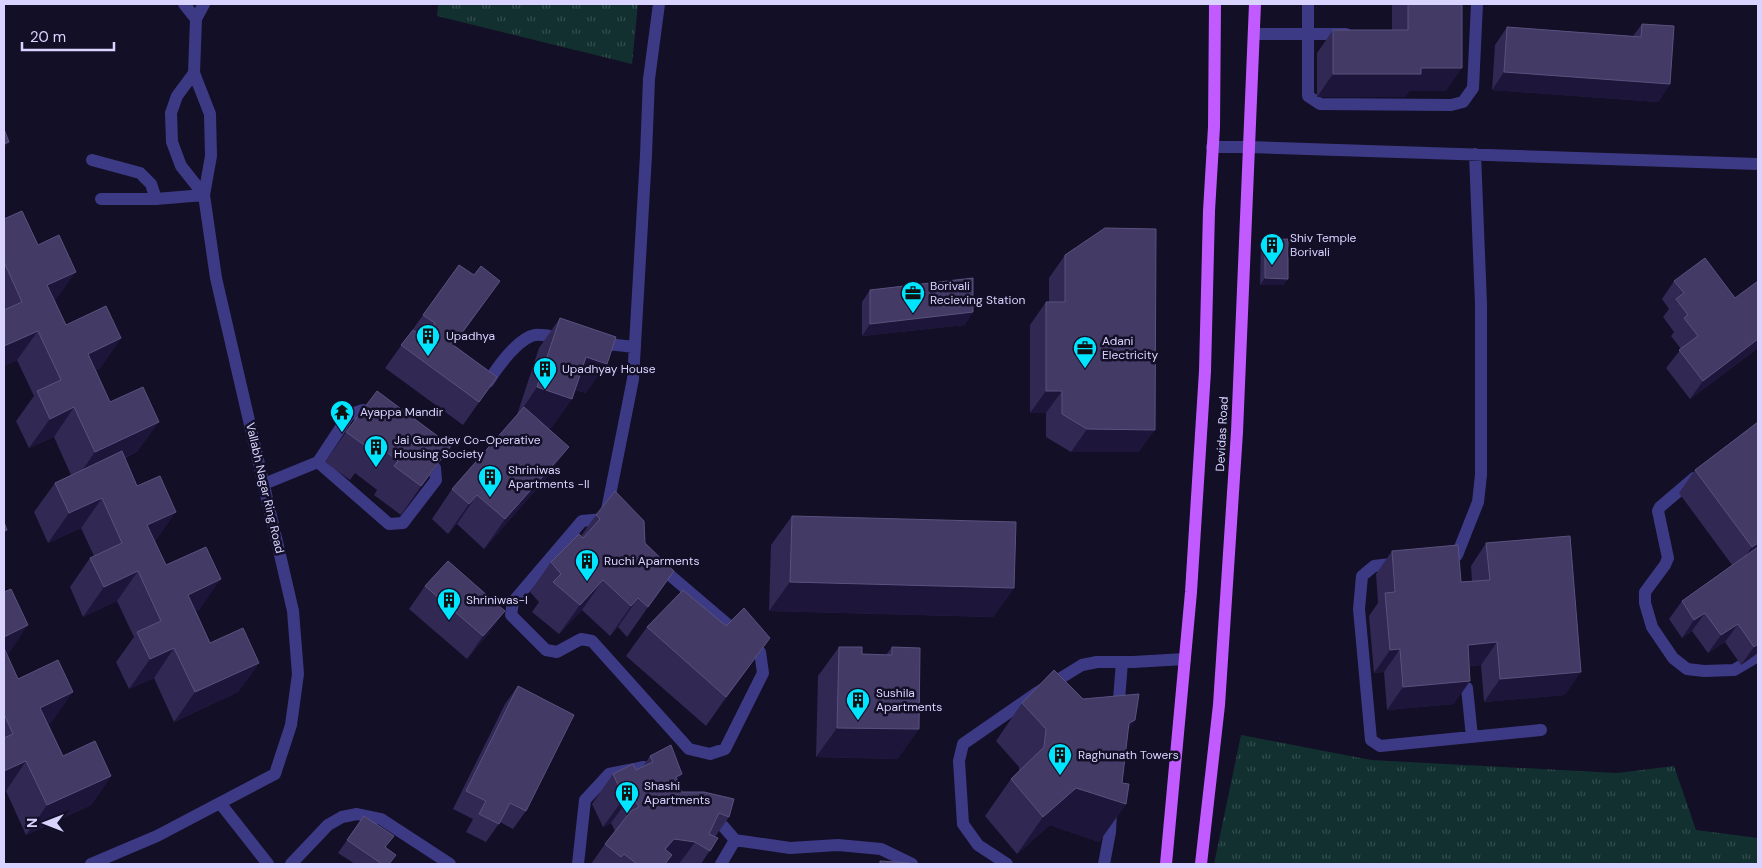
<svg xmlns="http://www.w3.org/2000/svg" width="1762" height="868" font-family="'DM Sans',sans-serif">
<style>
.park{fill:url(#park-tufts)}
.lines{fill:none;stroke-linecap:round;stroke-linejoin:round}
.minor{stroke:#3d3a85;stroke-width:12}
.major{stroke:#c25bff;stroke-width:12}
.wall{fill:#312854}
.shaded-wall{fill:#1d163a}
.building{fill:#433a66;stroke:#5a527e}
.labels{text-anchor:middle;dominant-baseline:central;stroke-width:5;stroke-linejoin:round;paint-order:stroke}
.poi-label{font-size:12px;fill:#d9d4ff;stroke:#130f26;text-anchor:start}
.street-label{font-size:12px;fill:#d9d4ff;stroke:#130f26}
</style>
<defs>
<pattern id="park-tufts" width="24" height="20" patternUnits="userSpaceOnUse" patternTransform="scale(1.25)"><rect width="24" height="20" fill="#12302f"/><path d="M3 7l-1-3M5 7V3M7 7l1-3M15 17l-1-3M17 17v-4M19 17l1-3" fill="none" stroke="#344d4e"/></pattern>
</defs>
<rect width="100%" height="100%" fill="#130f26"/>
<!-- park -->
<path class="park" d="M438,4h200l-6,60 -195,-48z
M1241,735l130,25 246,13 57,-7 22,64 62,8v26h-544z"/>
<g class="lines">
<!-- minor -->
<path class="minor" d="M1308,4v92l12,8 131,1 12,-3 10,-14 4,-84
M196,19l8,-15
M1254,34h92
M194,73l-17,23 -6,17 1,29 9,24 23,29
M1212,147h37l509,17
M92,160l48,13 11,11 5,15
M101,199h55l48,-4
M598,343l37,4
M488,382c9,-14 30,-44 47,-47 8,-1 20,2 28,3
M318,462l71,62 14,-1 33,-43 -1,-12 -13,-10
M1694,478l-34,29 -2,4 10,47 -3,7 -20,27v11l7,24 21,31 14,11 17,2 30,-1 24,-14
M264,484l54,-22 31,-47 14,-5 12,10
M606,515l27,-136 13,-224 3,-76 10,-75
M604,519l-22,2 -69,81 -2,13 35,35 11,2 24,-13 11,2 97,108 21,5 15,-5 38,-76 -3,-21 -102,-87
M1446,558l11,-3 21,-53 3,-27v-171l-6,-150
M1399,563l-25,3 -12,10 -3,33 12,131 9,6 161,-16
M1467,688l5,49
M1118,712l4,-50
M220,803l48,61
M708,816l15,10 12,14 55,8 48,-3 43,4 31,15
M91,864l66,-28 118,-62 16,-49 7,-51 -5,-63 -77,-333 -12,-83 7,-39 -1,-42 -16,-41 2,-54 -12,-15
M291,864l37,-39 14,-8 15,-3 24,5 69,45
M578,864l7,-64 24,-26 35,-7 12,7
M721,864l14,-24
M1007,864l-29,-19 -15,-21 -4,-63 4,-17 75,-52 44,-27 15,-3h36l52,-3
M1104,864l6,-32 1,-23"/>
<!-- major -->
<path class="major" d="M1166,864l25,-272 14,-221 4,-160 5,-84 1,-123
M1201,864l18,-159 18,-273 18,-428"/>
</g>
<!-- wall -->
<path class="wall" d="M1317,4h145l-16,87h-37l-4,6h-88v-44l16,-23h59v-25h-75z
M1642,24l28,60 -12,18 -166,-12 3,-45 12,-18 126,9z
M4,219l51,82 11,24 55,13 -21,30 -4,2 14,32 28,49 -13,7 30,84 11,23 34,44 -4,2 14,32 49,20 -21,29 -64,30 -20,-44 -25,11 -13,-27 18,-25 -17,-36 -34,16 -13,-30 20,-29 4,-2 -13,-28 -33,15 -14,-31 21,-29 16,-8 -17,-38 -25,11 -13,-27 18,-25 -17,-36 -13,6z
M1265,240l23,39 -5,6h-23l1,-39z
M1065,255l74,197h-68l-25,-15v-24h-16v-88l16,-23h3v-24z
M1674,281l84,67 -68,51 -24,-31 15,-19 -10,-13 3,-4 -11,-15 6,-8 -7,-10z
M870,290l95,35 -103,11v-34z
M484,303l-30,42 43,32 -34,48 -78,-57 38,-53z
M560,318l26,75 -11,-3 -3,9 -21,29 -5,-1 2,49 -64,73 -27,-25 -9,10 -16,-15 20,-30 65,-74 22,-67z
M1758,422v231l-17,12 -16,-23 -17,11 -16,-22 -10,7 -13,-19 13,-18 50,-36 -53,-72 16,-23z
M346,432l105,14 -50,69 -27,-20 3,-5 -22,-17 -5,7 -25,-18z
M596,515l49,28 8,57 -26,37 -9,-10 -8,9 -28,-26 -23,24 -27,-22 7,-10 -9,-10 21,-30 30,-26z
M792,516l222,72 -21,29 -224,-6 2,-66z
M1486,543l79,152 -81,7 -3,-37 -12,1 -15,38 -67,6 -3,-38 -10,1 -5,-57 9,-13 -2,-29 16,-23 69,31h11l-1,-16z
M425,586l64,47 -22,26 -58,-50z
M4,592l3,63 11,24 34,43 -4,2 15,32 48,20 -20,29 -65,30 -20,-44h-2z
M647,627l102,40 -43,59 -80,-70z
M839,647l23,7 24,1 6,-8 6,112 -82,-2 2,-81z
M518,686l8,125 -13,18 -13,-7 -14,20 -20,-10 7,-13 -20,-10 52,-105z
M1083,699l52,21 -7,10 -6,53 4,21 -27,38 -49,-17 -33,29 -32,-38 26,-37 8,-8v-4l-23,-26 26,-38z
M650,756l27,25 5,11 47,25 -14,20 3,1 -17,26h-110l14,-20 10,-13 -4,-8 -8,4 -11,-23 21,-30 23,-4 6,-2z
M364,816l22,31 3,17h-34l-17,-11z"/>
<!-- shaded-wall -->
<path class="shaded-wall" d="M1318,4h75l-1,1h-75z
M1421,68h41l-16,23h-37l-4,6h-88l16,-23z
M1504,72l166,12 -12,18 -166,-12z
M9,142l-5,7v-5z
M76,272l-21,29 -8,-16z
M1265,278l23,1 -5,6h-23z
M500,281l-16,22 -47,65 16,-23z
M973,312l-8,13 -103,11 8,-12z
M38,331l-21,29 -13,6v-20z
M121,338l-21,30 -32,15 20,-29z
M1758,339v9l-68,51 13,-18z
M586,357l21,7 -21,29 -21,-6z
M537,387l35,12 -21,29 -34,-11z
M1046,391h16l-16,22h-16z
M74,407l-20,30 -25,11 21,-29z
M159,422l-21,29 -64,31 21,-30z
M1087,429l68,1 -16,22h-68z
M451,446l-21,29 -29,40 20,-29z
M569,447l-21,29 -64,73 21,-30z
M477,495l-20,29 -9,10 21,-30z
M102,498l-21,30 -33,15 21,-30z
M176,512l-21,30 -8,-17z
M1758,543v10l-22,17 16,-23z
M138,571l-21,30 -34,16 21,-30z
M221,579l-21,30 -32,15 20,-29z
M603,580l-21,30 -23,24 21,-29z
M790,582l224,6 -21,29 -224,-6z
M638,598l-20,29 -8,9 21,-30z
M505,611l-16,22 -22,26 16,-23z
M1705,613l-13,18 -10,7 12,-18z
M1738,624l-13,18 -17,11 13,-18z
M28,625l-20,30 -4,2v-20z
M770,638l-21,29 -43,59 20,-29z
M1497,642l-16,23 -29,2 16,-22z
M1758,644v9l-17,12 13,-18z
M174,648l-20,30 -25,11 21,-30z
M1400,649l-16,23 -10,1 16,-23z
M259,663l-21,29 -64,30 21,-30z
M1581,672l-16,23 -81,7 16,-23z
M1470,681l-16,23 -67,6 16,-23z
M73,692l-21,30 -33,15 21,-29z
M1135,720l-26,37 20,-34z
M837,728l82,1 -21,30 -82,-2z
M26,761l-20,30h-2v-20z
M682,774l-20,29 14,-26z
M111,776l-20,29 -65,30 21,-30z
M1076,788l50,16 -27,38 -49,-17 -33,29 26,-37z
M632,794l-21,29 -8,4 21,-29z
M674,839l21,3 -16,22h-24z"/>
<!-- building -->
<path class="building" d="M1408,4h54v64h-41v6h-88v-44h75z
M1642,24l32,2 -4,58 -166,-12 3,-45 134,10z
M4,129l5,13 -5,2z
M22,211l16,34 21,-10 17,37 -29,13 19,40 40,-19 15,32 -33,16 22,48 33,-15 16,35 -64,30 -21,-45 -24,12 -13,-28 24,-11 -23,-49 -34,15v-36l18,-8 -18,-40v-43z
M1105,228l51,1 -1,201 -68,-1 -25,-15v-23h-16v-89h19v-47z
M1288,239v40l-23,-1v-38z
M1705,258l30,40 23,-17v58l-55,42 -24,-31 19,-14 -14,-18 4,-3 -12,-16 8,-6 -10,-12z
M459,265l15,10 7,-9 19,15 -47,64 44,32 -18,25 -78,-57 12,-15 11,8 11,-15 -12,-8z
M973,278v34l-103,12v-34z
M560,318l56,19 -9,27 -21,-7 -14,42 -35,-12z
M377,391l74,55 -30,40 -27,-20 4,-5 -22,-17 -5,6 -25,-18z
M524,407l45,40 -64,72 -28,-24 -8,9 -17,-15z
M1758,422v121l-6,4 -57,-77z
M122,451l15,35 23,-10 16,36 -29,13 19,40 40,-18 15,32 -33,16 22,48 33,-15 16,35 -64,29 -21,-44 -24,11 -13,-27 24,-11 -23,-50 -34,16 -14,-29 32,-15 -20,-45 -33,15 -14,-30z
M615,491l29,30 1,22 29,28 -26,36 -10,-9 -7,8 -28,-26 -23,25 -27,-23 8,-8 -10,-12 28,-28 4,4 17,-19 -4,-4z
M792,516l224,6 -2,66 -224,-6z
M4,522l3,8 -3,1z
M1570,536l11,136 -81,7 -3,-37 -29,3 2,36 -67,6 -3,-38 -10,1 -5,-57 10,-1 -3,-41 66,-6 3,37 29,-2 -4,-37z
M1758,547v97l-4,3 -16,-23 -17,11 -16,-22 -11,7 -12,-19z
M448,561l57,50 -22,25 -58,-50z
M11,589l17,36 -24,12v-45z
M683,590l43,36 18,-18 26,30 -44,59 -79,-70z
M839,647h23v7l30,1v-8l28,1 -1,81 -82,-1z
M4,648l14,31 40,-19 15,32 -33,16 23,48 32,-15 16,35 -64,29 -21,-44 -22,10v-33l9,-4 -9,-20z
M1054,670l29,29 56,-5 -4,26 -6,3 -7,60 7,1 -3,20 -50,-16 -33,29 -32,-38 33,-32 2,-18 -24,-26z
M518,686l56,29 -48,96 -16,-8 -11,21 -20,-10 7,-13 -20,-10z
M671,745l11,29 -6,3 6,15h22l30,7 -5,18 -10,-4 -10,21 9,4 -8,13 -15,-9 -21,-3 -9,10 7,6 -7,9h-28l-13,-10 -3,3 -16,-13 26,-33 8,-4 -7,-13 -8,4 -11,-24 20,-10 3,6 17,-8 -3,-6z
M364,816l30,20 -9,11 11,8 -7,9h-7l-35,-24z
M880,861l30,2v1h-30z"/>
<!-- icons -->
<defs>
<g id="building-pin" transform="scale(1.25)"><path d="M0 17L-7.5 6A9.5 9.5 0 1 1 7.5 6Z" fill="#00e5ff" stroke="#130f26"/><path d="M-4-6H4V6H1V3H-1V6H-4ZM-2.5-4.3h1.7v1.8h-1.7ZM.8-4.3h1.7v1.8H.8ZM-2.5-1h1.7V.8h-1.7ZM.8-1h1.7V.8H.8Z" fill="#111"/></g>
<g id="office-pin" transform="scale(1.25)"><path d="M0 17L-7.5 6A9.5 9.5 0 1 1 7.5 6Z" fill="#00e5ff" stroke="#130f26"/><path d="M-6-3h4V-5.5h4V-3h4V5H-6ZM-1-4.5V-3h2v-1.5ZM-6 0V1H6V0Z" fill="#111"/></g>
<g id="temple-pin" transform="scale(1.25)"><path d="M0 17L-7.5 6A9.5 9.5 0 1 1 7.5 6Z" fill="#00e5ff" stroke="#130f26"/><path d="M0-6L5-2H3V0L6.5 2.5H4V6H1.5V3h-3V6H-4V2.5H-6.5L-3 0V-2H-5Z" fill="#111"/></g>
</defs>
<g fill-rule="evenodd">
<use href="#building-pin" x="1272" y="245"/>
<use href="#office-pin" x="913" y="293"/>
<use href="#building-pin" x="428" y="336"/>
<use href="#office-pin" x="1085" y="348"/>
<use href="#building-pin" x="545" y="369"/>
<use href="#temple-pin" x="342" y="412"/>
<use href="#building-pin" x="376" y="447"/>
<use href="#building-pin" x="490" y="477"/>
<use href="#building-pin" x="587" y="561"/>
<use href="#building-pin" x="449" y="600"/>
<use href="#building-pin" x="858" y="700"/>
<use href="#building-pin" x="1060" y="755"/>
<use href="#building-pin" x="627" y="793"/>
</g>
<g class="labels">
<!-- poi labels -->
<g class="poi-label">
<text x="1290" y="238">Shiv Temple<tspan x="1290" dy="14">Borivali</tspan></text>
<text x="930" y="286">Borivali<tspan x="930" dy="14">Recieving Station</tspan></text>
<text x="446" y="336">Upadhya</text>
<text x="1102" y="341">Adani<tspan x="1102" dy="14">Electricity</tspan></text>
<text x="562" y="369">Upadhyay House</text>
<text x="360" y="412">Ayappa Mandir</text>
<text x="394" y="440">Jai Gurudev Co-Operative<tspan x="394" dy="14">Housing Society</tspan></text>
<text x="508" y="470">Shriniwas<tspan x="508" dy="14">Apartments -II</tspan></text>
<text x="604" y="561">Ruchi Aparments</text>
<text x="466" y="600">Shriniwas-I</text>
<text x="876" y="693">Sushila<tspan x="876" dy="14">Apartments</tspan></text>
<text x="1078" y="755">Raghunath Towers</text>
<text x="644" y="786">Shashi<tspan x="644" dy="14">Apartments</tspan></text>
</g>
<!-- street labels -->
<g class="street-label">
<text transform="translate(1222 434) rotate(-87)">Devidas Road</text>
<text transform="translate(265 488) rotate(77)">Vallabh Nagar Ring Road</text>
</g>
</g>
<!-- border -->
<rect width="1762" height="868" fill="none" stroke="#d9d4ff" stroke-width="10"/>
<!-- north arrow -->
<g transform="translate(45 823) rotate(270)" stroke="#130f26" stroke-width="4" paint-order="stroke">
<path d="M0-4L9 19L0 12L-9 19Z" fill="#d9d4ff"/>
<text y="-8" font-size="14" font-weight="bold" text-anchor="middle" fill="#d9d4ff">N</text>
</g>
<!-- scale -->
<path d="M22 42v8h92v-8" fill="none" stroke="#d9d4ff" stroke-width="2.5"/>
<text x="30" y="42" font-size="15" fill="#d9d4ff" stroke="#130f26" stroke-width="4" paint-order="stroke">20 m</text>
</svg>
